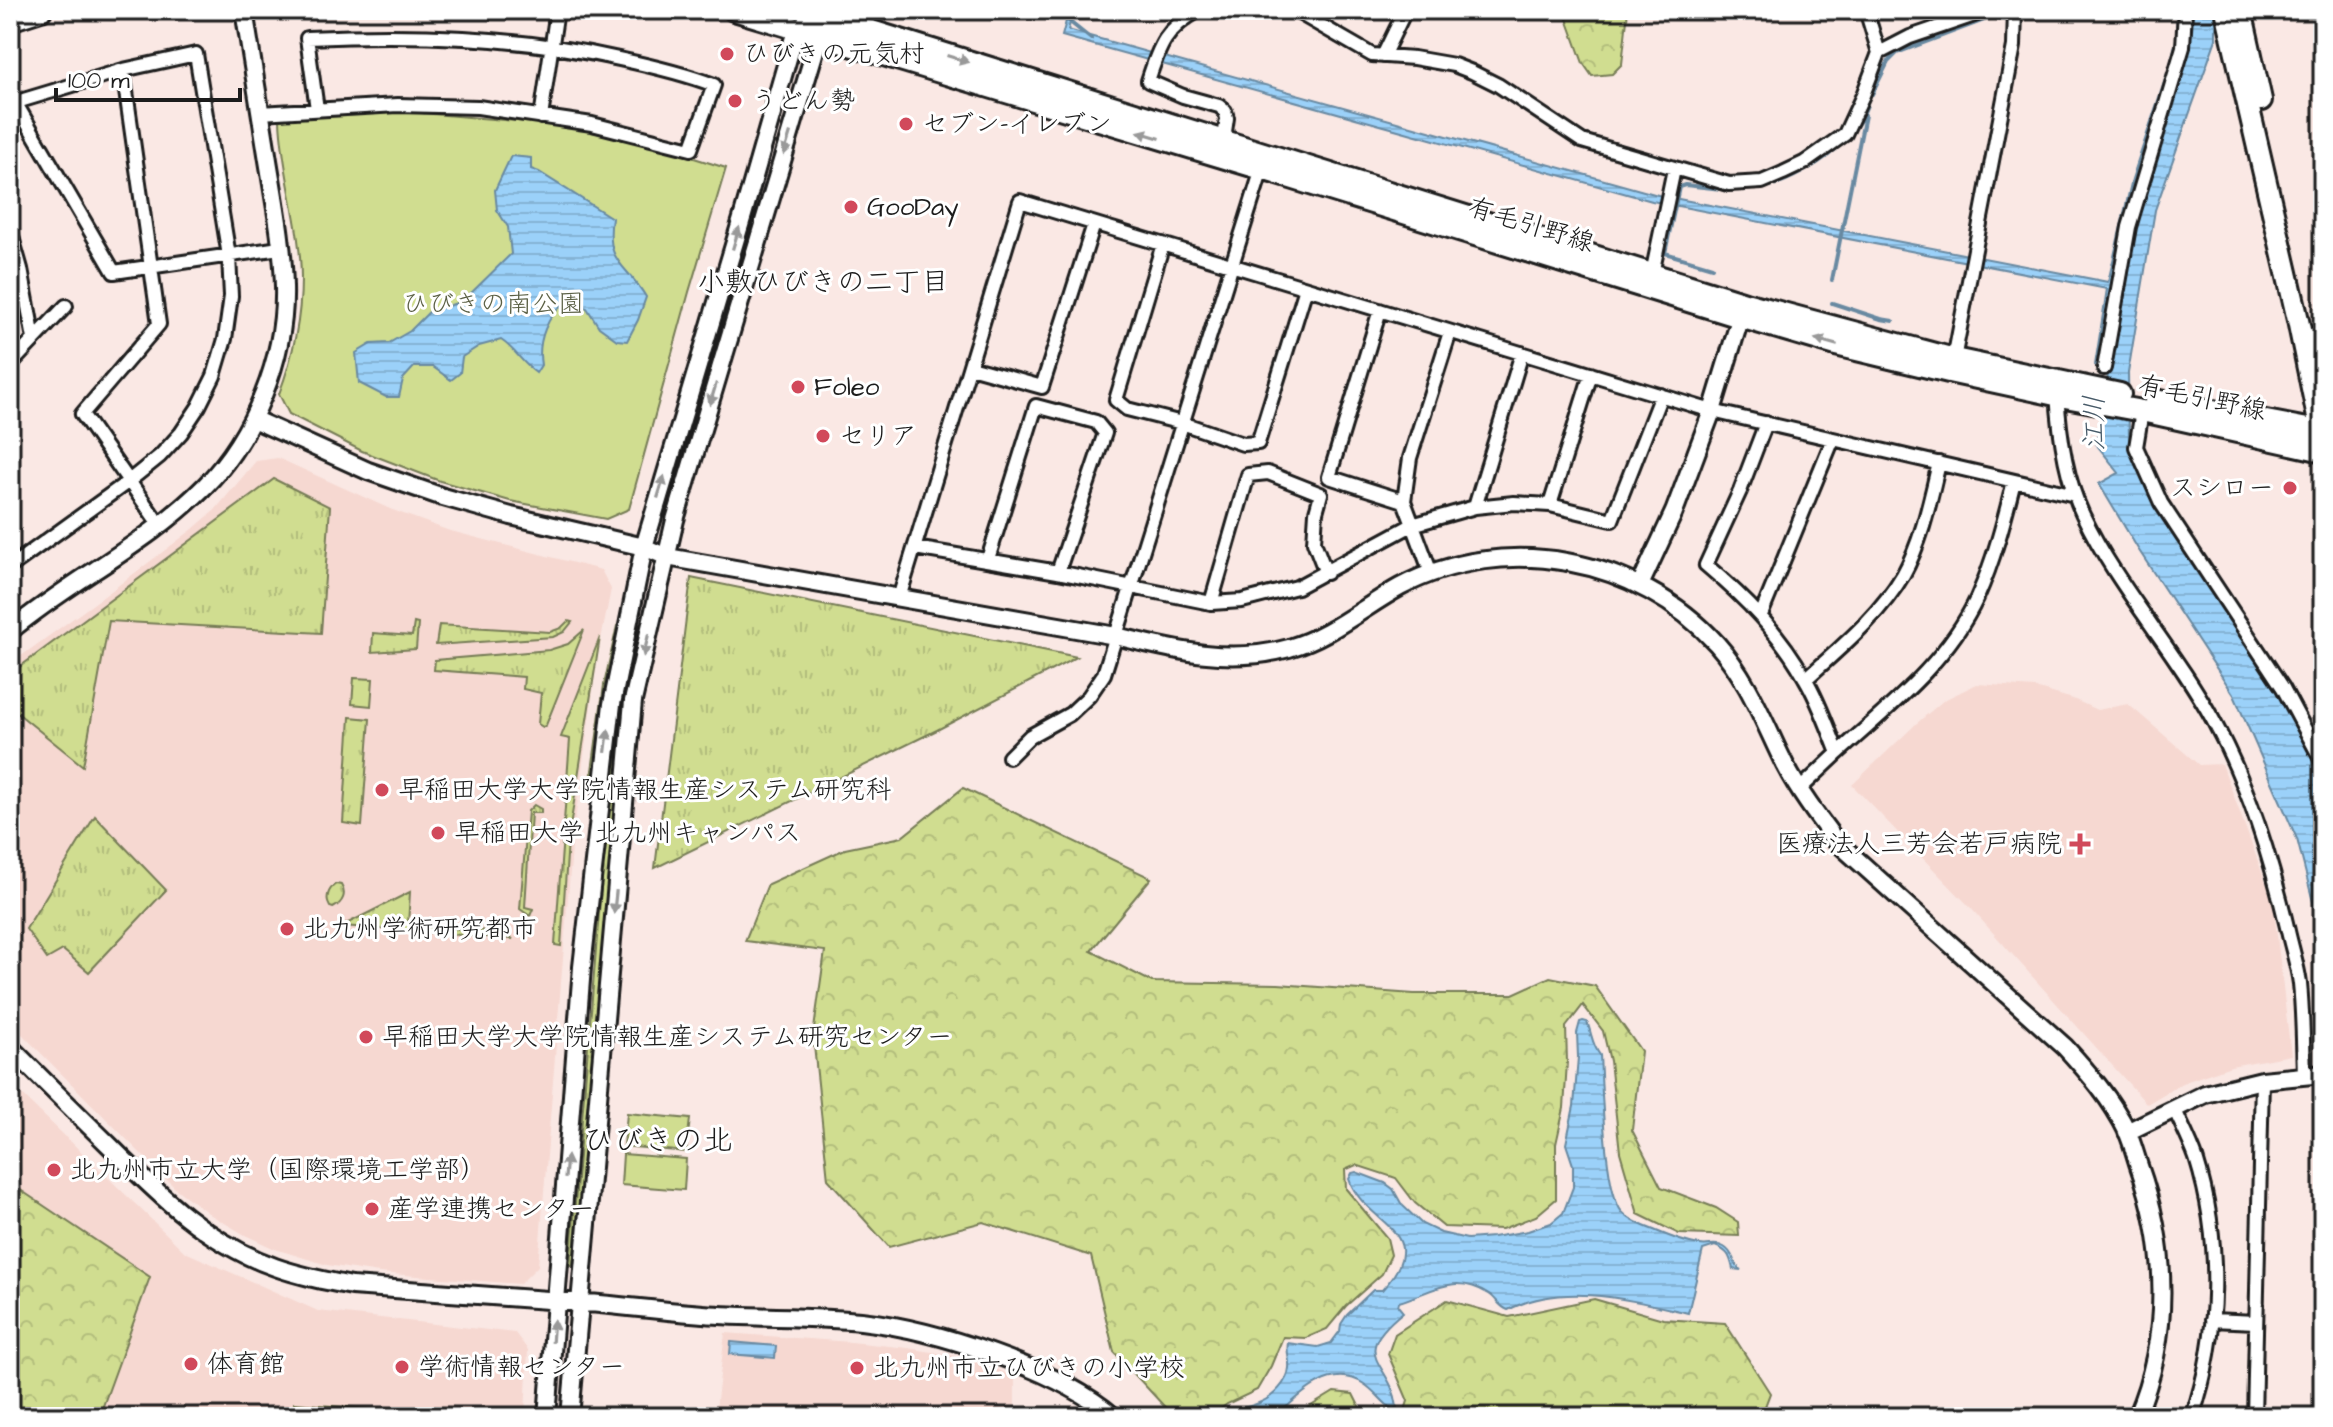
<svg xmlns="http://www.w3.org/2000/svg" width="2333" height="1427" font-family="'Architects Daughter','Klee One',sans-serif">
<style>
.built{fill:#f6d8d1}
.grass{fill:url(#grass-tufts);stroke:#767c56;stroke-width:2}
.forest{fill:url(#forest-crowns);stroke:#767c56;stroke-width:2}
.park{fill:#d0dd90;stroke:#767c56;stroke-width:2}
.water{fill:url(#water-rules);stroke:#6889a1;stroke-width:2}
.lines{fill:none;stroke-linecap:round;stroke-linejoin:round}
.stream{stroke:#6889a1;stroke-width:4}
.minor-casing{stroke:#1c1c1c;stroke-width:18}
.tertiary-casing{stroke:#1c1c1c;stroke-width:22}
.primary-casing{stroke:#1c1c1c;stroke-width:26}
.minor{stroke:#fff;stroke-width:12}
.tertiary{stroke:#fff;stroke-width:16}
.primary{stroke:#fff;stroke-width:20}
.oneway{fill:#999}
.poi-dot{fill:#d1495b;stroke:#fff;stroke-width:3}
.labels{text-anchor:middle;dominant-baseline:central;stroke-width:6;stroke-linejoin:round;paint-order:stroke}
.poi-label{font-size:26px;fill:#1c1c1c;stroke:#fff;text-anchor:start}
.street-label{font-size:26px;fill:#1c1c1c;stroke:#fff}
.park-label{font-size:26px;fill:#5b6045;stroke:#fff}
.neighbourhood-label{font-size:28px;fill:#1c1c1c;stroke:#fff}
.water-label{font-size:28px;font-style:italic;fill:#485b69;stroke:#fff}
.quarter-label{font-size:30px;fill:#1c1c1c;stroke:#fff}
</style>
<defs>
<pattern id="grass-tufts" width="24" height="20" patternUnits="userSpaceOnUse" patternTransform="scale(2)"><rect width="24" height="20" fill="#d0dd90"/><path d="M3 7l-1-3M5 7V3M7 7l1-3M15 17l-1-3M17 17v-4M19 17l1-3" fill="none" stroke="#b2bd7c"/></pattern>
<pattern id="forest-crowns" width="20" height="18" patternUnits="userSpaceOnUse" patternTransform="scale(2)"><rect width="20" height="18" fill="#d0dd90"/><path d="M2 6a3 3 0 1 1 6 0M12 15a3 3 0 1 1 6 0" fill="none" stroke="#b2bd7c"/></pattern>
<pattern id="water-rules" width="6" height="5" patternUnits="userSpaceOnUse" patternTransform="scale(2)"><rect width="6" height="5" fill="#9bd1f9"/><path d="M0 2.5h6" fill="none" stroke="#85b3d5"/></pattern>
</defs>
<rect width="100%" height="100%" fill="#fae8e4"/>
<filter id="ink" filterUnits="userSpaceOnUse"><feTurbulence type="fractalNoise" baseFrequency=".0125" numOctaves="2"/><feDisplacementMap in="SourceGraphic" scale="16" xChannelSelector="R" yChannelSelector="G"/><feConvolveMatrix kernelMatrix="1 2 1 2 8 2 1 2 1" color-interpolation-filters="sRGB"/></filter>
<g filter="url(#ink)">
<!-- built -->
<path class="built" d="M278,458l112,51 57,21 154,40 10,19 -13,66 -25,180 -35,431 -18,18 -141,-11 -52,-8 -52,-16 -30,-14 -34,-20 -35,-26 -166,-167v-358l97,-70 86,-65 22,-19 41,-49z
M1977,684l58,4 38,11 24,11 31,-6 71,61 23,-1 51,138 18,153 -60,11 -49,17 -35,21 -179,-199 -116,-120 65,-62 27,-23z
M10,1083l175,169 133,59 197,22 13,17 -3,67h-515z
M725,1333l126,9 57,6 65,11 42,18v40h-300z"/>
<!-- grass -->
<path class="grass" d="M274,479l56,28 -9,126 -212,-12 -26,145 -73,-59v-33z
M691,578l386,79 -140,73 -282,138z
M653,581l2,3 -68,572 -9,54 -5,54 -3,2 37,-451 17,-125 16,-55z
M568,621l4,1 -8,10 -11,5 -117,8 3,-20 111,7 11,-4z
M414,623l4,1 -2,25 -44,3 1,-19 39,3z
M617,626l6,1 -25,152 -7,-1 13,-93z
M584,630l-38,95 -3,2 -5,-3 3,-31 -18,-4 1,-12 -90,-7 1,-10 114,-10 19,-6z
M600,637l-32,203 -7,106 -6,-1 15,-206 -9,-2z
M354,678l19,1 -2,27 -19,-2z
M350,717l20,2 -8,107 -19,-3z
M534,805l7,4v4h-10l-6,94 8,2 -3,7 -10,-7 8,-98z
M95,816l71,74 -77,82 -26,-22 -16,9 -21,-30z
M336,884l5,1c6,9 2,18 -8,23l-3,-1c-5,-8 -2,-18 6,-23z
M410,892l-2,33 94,7 11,7 -171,-13z"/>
<!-- forest -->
<path class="forest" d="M1541,10h87l-6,54 -10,10 -20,2 -9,-13 -17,-47z
M963,788l188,90 -60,73 61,31 126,2 136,10h99l37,-17 45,9 46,65 -9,79 29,57 55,21 22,14 1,14 -60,-2 -41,-20 -18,-62 -10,-91 -7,-30 -20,-26 -17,22 1,35 -3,46 -8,36v55l-20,17 -34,13 -58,-2 -29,-24 -19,-25 -40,-13 -11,5 1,19 41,49 4,17 -9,19 -36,32 -19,23 -21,9 -23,-1 -12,29 -14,24 -30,14 -17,13h-36l-60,-65 -23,-96 -108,-34 -94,25 -61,-68 -15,-143 12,-85 -80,-10 23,-57 77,-35 57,-12z
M10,1183l140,94 -51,140h-89z
M1594,1299l69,20 62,4 45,70 -9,24h-358l5,-16 -20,-47 7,-20 52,-34 62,17z
M1334,1392l19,2 9,18 26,5h-95z
M294,1403l175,14h-175z"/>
<!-- park -->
<path class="park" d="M409,112l144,12 93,19 80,25 -37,124 -60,217 -23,10 -96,-18 -70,-20 -78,-30 -73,-37 -10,-20c14,-37 22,-75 22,-115 0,-53 -19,-106 -21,-159l31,-5z
M627,1113l63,6 -4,33 -62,-6z
M623,1154l63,5 -2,31 -63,-5z"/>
<!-- water -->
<path class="water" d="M1069,10h5l-6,20 590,165 450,87 24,-103 39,-118 6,-25 -1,-26h3c3,47 -21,92 -35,136 -14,44 -25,91 -33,137l12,2 12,-67 57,-186 1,-22h23v29l-61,171 -27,163 1,67 19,54 135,205 40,76v166l-26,-102 -63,-144 -96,-146 -39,-65 20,-11 -23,-29 27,-155 -12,-1 -13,78 -3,-1 12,-76 -455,-88 -590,-165z
M511,156l20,2v11l8,3 73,46c-7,46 14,45 34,79l-8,23 -11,21 -10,-1 -18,-13 -12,-19 -19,-7c-21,13 -31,40 -27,64l-5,8c-14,-10 -21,-24 -35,-33l-22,6 -17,11 -2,16 -9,7 -18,-13h-19l-11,12 -4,18h-13l-27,-14 -3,-30 15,-9 18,-1 21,-12 19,-19 34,-11 48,-47 -3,-27 -11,-17 -2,-20z
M1583,1021l4,1c5,12 5,23 13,33 2,32 4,136 22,157 8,9 21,14 32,18 14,6 31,13 46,15 9,2 15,-3 24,2 11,6 8,17 17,23l-8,-1c-3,-13 -5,-18 -18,-23l-12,4 -15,63c-57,-13 -126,-32 -180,-3 -9,-3 -11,-11 -19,-16 -36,-22 -56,-2 -90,8l-1,4 5,6c-57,46 -12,48 -6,95l-4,3c-11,-8 -18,-19 -29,-26 -33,-22 -65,11 -88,33h-50c13,-12 22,-8 35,-15 12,-5 27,-20 28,-34 1,-9 -3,-16 -1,-25l30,4 13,-4 9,-12 1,-7 6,-9 26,-25h9c55,-60 -18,-65 -33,-111l3,-6 4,-1 29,11 8,6 9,16 20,19 19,9 26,6 26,-2 35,-6 23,-8 12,-10 10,-26v-22l-7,-21 8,-38 4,-49 -1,-24 3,-11z
M731,1342l45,4 -1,12 -45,-4z"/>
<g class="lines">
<!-- stream -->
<path class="stream" d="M1055,10l36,29
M1872,94l16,-32 9,-9 114,-43
M1851,134l10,-15 6,-14
M1756,188c27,-1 71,-28 89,-48
M1712,267l-47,-14 14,-66 6,-2 46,5
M1832,280l33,-165
M1832,303l49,16 12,2"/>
<!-- minor casing -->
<g class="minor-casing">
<path id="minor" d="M1199,10c-33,18 -40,36 -51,71l35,15 36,10 6,5 2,7 -4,27
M1294,10l78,45 42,3 40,7 18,7 26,13 84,56 147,43 33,-2 21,-9 21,-10 41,-29 18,-39 16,-42 -13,-43
M1879,53l31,-16 79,-27
M1383,56l20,-41
M123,70l36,254 -77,90 77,110
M15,102l99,170 166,-24
M10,104l113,-34 73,-16 33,202 2,40 -6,43 -11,37 -15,30 -18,27 -21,23 -31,25 -119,86
M260,113l138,-8 80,2 114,17 99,25 23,-64c-31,-12 -62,-19 -95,-26 -103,-23 -207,-26 -312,-21l10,71
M541,117l16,-107
M10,230l11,39 13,70
M1163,244l-47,156 11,9 55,14 61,21 15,-1 48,-155
M1652,274l22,-105
M1380,310l-51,167 75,24
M1954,359l60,-313 1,-36
M10,365l56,-59
M970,367l72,20 52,-163
M2104,368l25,-141 54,-180 2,-37
M2057,391c2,40 9,88 26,124 34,72 92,135 130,205 36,66 58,139 75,211 4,18 10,36 12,53 3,30 3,61 4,91
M2142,411l-6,36 25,56 122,185 40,75
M1766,423l-26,68 -34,74c39,33 74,68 99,113 14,23 23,50 33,75l-39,37
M1550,505l41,-131
M1475,507l47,-154
M915,548l143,24 153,31 31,-2 55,-14 115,-62 63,-18 39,-4 36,2 62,15 49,-125
M988,559l48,-153 60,16 9,11 -47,139
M1431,573l-27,-72 6,-43 40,-126
M899,598l121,-397 692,210 363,84
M1211,603l37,-128 20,-2 53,21 -5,18 -2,30 12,31
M1761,615l72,-176
M1806,679c35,-32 73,-63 97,-104 19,-34 27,-74 36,-112
M1838,753c51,-46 109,-91 139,-155 17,-38 27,-77 37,-117
M1009,757l21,-21 40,-22 19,-18 15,-22 158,-505
M2174,1108c7,16 16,33 22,50 26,83 24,177 -4,259
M2212,1320l44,2
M2254,1417l8,-337"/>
</g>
<!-- tertiary casing -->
<g class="tertiary-casing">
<path id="tertiary" d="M253,419l115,52 75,26 68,19 133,31 23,10 449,79c57,14 114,29 173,12 42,-12 73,-40 111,-61 104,-55 239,-30 317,57 32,36 47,79 68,121 14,27 32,51 51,76l229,206c23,25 47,53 62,84 5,11 8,23 12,35 29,82 32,170 -3,251
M1640,585l34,-73 38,-101 32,-105
M10,631c62,-52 138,-87 195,-145 49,-50 81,-129 79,-199 -1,-44 -10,-89 -17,-133 -8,-48 -15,-96 -23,-144
M10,1047c33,33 66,66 100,99 49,49 97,97 165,121 25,9 51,14 77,19 75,6 149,10 224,16 42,3 85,9 127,12 52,4 106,2 158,7 72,8 198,48 253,96
M2127,1132l78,-38 57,-14 61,-6
M547,1417l35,-450 30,-263 32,-157 99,-332 53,-185 9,-6
M570,1417l63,-716 42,-181 144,-483 1,-12"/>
</g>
<!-- primary casing -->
<g class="primary-casing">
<path id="primary" d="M734,10l528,159 478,148 96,28 113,27 116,25 77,14 181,40
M804,10l941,293 209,56 166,35
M2226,10l72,310 25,122
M2241,10l20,90
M10,20l31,-10
M2315,338l8,33
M2155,400l168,32"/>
</g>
<!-- minor -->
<use href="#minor" class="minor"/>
<!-- tertiary -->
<use href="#tertiary" class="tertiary"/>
<!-- primary -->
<use href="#primary" class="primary"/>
</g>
<!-- one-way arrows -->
<defs><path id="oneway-solid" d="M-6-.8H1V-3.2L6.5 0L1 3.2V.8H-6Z" transform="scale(2)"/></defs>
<g class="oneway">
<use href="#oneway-solid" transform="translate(958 59) rotate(17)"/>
<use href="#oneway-solid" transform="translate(1149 135) rotate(-163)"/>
<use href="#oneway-solid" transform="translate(787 144) rotate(107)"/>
<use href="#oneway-solid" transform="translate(736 238) rotate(-73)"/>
<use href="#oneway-solid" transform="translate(1826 342) rotate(-164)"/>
<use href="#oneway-solid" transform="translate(713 394) rotate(107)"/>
<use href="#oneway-solid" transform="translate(661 487) rotate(-73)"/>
<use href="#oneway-solid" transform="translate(646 645) rotate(103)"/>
<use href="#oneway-solid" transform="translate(607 741) rotate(-83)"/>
<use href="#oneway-solid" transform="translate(615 902) rotate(96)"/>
<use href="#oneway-solid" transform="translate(566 1167) rotate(-85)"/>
<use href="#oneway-solid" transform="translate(553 1331) rotate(-86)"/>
</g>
</g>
<!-- markers -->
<g class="poi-dot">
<circle cx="727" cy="54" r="8"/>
<circle cx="735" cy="101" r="8"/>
<circle cx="906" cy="124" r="8"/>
<circle cx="851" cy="207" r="8"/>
<circle cx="798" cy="387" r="8"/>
<circle cx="823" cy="436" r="8"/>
<circle cx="2290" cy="488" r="8"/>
<circle cx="382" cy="790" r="8"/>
<circle cx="438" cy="833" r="8"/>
<path d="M2076 832h8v8h8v8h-8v8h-8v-8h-8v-8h8z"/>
<circle cx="287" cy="929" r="8"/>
<circle cx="366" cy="1037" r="8"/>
<circle cx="54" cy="1170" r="8"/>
<circle cx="372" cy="1209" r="8"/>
<circle cx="191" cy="1364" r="8"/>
<circle cx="402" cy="1367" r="8"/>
<circle cx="857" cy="1368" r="8"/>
</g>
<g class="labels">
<!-- poi labels -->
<g class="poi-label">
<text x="743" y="54">ひびきの元気村</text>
<text x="751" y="101">うどん勢</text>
<text x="922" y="124">セブン-イレブン</text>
<text x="867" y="207">GooDay</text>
<text x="814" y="387">Foleo</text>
<text x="839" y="436">セリア</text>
<text x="2274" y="488" text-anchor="end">スシロー</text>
<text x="398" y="790">早稲田大学大学院情報生産システム研究科</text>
<text x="454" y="833">早稲田大学 北九州キャンパス</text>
<text x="2062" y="844" text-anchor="end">医療法人三芳会若戸病院</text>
<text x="303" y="929">北九州学術研究都市</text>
<text x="382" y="1037">早稲田大学大学院情報生産システム研究センター</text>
<text x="70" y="1170">北九州市立大学（国際環境工学部）</text>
<text x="388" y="1209">産学連携センター</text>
<text x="207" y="1364">体育館</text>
<text x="418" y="1367">学術情報センター</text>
<text x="873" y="1368">北九州市立ひびきの小学校</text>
</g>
<!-- street labels -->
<g class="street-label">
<text transform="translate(1531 225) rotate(17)">有毛引野線</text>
<text transform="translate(2202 398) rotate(12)">有毛引野線</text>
</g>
<!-- park labels -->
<g class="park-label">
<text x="493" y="304">ひびきの南公園</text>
</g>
<!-- neighbourhood labels -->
<g class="neighbourhood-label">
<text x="823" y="282">小敷ひびきの二丁目</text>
</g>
<!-- water labels -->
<g class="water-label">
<text transform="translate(2094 423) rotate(-90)">江川</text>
</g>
<!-- quarter labels -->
<g class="quarter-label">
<text x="658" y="1141">ひびきの北</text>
</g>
</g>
<!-- margin -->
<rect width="2333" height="1427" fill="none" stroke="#fff" stroke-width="40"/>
<rect x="20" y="20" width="2293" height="1387" fill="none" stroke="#1c1c1c" stroke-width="3" filter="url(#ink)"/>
<!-- scale -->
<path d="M56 88v12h184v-12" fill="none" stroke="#1c1c1c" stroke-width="4"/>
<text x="68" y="88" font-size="24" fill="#1c1c1c" stroke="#ffffff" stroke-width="6" paint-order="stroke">100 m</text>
</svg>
